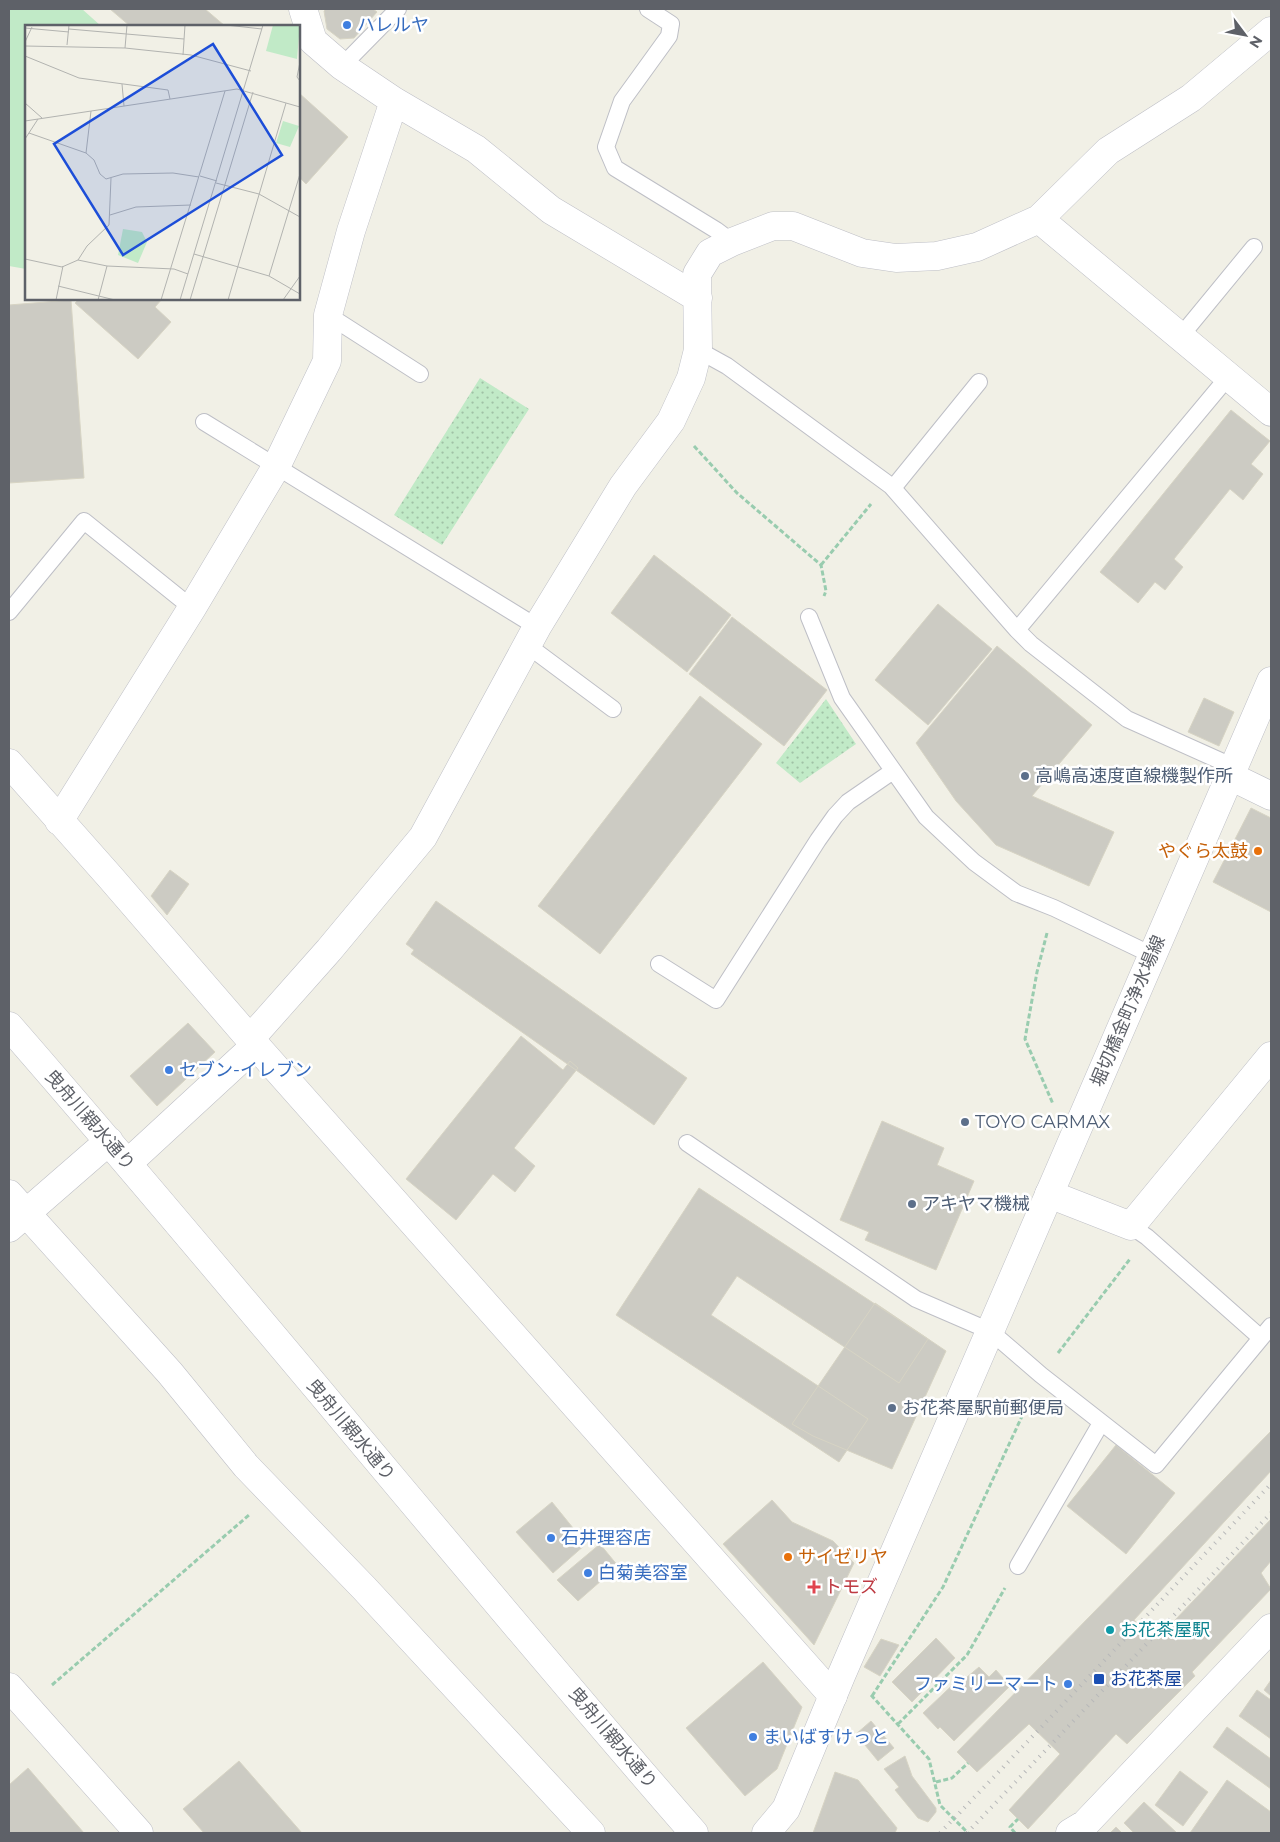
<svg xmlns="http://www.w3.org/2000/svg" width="1280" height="1842" font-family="Montserrat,'Noto Sans JP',sans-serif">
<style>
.green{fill:url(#green-dots)}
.pitch{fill:#c1eac7}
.building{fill:#cccbc3;stroke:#d7d4c4}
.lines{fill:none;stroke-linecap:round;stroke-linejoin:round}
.service-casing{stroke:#bebfc6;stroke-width:18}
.minor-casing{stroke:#bebfc6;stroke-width:29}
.tertiary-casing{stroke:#bebfc6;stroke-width:29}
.path{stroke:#99ccaf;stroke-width:3;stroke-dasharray:5 2.5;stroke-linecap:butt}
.service{stroke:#fff;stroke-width:16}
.minor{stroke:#fff;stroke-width:28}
.tertiary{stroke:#fff;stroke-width:28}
.rail{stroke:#b7b8b9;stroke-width:4;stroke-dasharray:1 6;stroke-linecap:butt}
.shop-dot{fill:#3f7fe0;stroke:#fff;stroke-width:2}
.service-dot{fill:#5c6f8a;stroke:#fff;stroke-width:2}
.food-dot{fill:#e8710a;stroke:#fff;stroke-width:2}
.health-dot{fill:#e0444e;stroke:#fff;stroke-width:2}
.culture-dot{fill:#0f9aa8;stroke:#fff;stroke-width:2}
.transit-dot{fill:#1a4fb4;stroke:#fff;stroke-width:2}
.labels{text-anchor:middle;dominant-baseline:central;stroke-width:5;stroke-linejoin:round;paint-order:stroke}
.shop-label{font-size:18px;fill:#366cbe;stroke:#fff;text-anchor:start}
.service-label{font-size:18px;fill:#4e5e75;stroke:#fff;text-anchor:start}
.food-label{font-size:18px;fill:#c56008;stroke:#fff;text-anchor:end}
.street-label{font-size:18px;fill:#5e6168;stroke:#fff}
.health-label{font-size:18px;fill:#be3a42;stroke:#fff;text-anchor:start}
.culture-label{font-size:18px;fill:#0d838f;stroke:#fff;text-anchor:start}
.transit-label{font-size:18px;fill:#164399;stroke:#fff;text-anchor:start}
.inset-road{fill:none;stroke:#b2b3b0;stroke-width:1}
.view{fill:#1d4ed8;fill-opacity:0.15;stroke:#1d4ed8;stroke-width:2.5}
.inset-edge{fill:none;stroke:#5e6168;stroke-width:2.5}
</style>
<defs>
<pattern id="green-dots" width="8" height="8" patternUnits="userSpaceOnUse" patternTransform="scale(1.25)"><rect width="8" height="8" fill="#c1eac7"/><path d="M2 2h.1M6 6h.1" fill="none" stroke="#a0c1a5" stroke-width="1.8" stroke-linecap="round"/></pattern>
</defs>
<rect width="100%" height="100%" fill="#f1f0e6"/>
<!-- green -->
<path class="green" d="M480,378l49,31 -87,136 -48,-30z
M826,699l30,45 -56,39 -24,-20z"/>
<!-- pitch -->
<path class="pitch" d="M9,9h73l19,17h-75v243l-17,-3z"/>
<!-- building -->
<path class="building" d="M110,9h95l20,17h-95z
M326,9h47l4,3 -23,26 -14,1 -13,-10 -3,-18z
M299,93l49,44 -42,47 -7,-7z
M79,299h83l-7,8 16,15 -33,37 -63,-56z
M71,300l13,178 -75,5v-178z
M1231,410l39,31 -19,23 12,10 -20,26 -13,-11 -56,70 9,8 -18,23 -10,-8 -17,21 -38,-31z
M654,555l77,60 -44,57 -76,-59z
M938,604l54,45 -64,76 -53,-45z
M732,617l95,73 -43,56 -95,-72z
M997,646l95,79 -60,71 82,36 -25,54 -93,-41 -40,-44 -40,-58z
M700,696l62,48 -162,210 -62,-48z
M1204,698l30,14 -15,34 -31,-14z
M1251,808l20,10v94l-58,-30z
M170,870l19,14 -22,31 -16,-19z
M436,901l251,177 -33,47 -243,-171 3,-4 -8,-6z
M188,1023l27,29 -58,54 -27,-30z
M521,1036l42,34 7,-9 8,7 -64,80 21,18 -20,26 -22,-18 -37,46 -50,-41z
M882,1121l62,27 -7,17 37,16 -38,89 -71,-30 4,-8 -29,-12z
M699,1188l229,151 -29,44 -162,-107 -26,39 157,104 -29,43 -223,-147z
M875,1303l71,48 -54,118 -79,-33 -21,-12z
M1271,1431v40l-137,149 22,20 115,-121v42l-10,12 10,16 -79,83 3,4 -68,68 -11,-10 -88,95 -19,-19 51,-56 -31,-30 -52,48 -20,-20z
M1116,1445l59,48 -49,61 -59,-48z
M772,1500l20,22 41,19 21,22 -40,82 -91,-101z
M552,1502l34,42 -33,29 -37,-41z
M600,1544l18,22 -40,35 -21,-21z
M936,1638l19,20 -43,44 -20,-20z
M881,1639l18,6 -19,31 -16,-9z
M763,1662l39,45 -25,62 -32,27 -59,-68z
M979,1667l10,10 7,-7 14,16 -56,55 -14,-14 -2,2 -15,-16 40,-38 3,3z
M1271,1680v16l-7,-6z
M1257,1690l14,10v39l-32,-23z
M871,1721l23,27 -16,13 -22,-27z
M1227,1727l44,32v30l-58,-42z
M905,1756l7,20 24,32v4l-8,10 -10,-4 -23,-28 4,-3 -15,-18z
M239,1761l63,72h-98l-21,-24z
M28,1768l56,65h-75v-48z
M1180,1771l28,21 -25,34 -28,-21z
M835,1772l23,8 39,48 -2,5h-82z
M1227,1780l44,32v21h-81z
M1144,1802l33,31h-43l-10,-10z
M1116,1827l6,6h-12z"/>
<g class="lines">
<!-- service casing -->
<g class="service-casing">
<path id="service" d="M648,9l23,15 -2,12 -47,65 -16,46 9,21 101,62 16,12
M342,66l56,-57
M328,315l92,59
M1180,337l74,-90
M698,350l29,16 164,120 126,144 14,14 96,75 107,48
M204,422l333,205
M893,488l86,-106
M9,612l75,-91 108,87
M809,617l33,81 84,119 48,45 42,31 38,15 98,47
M1017,630l211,-253
M527,645l86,64
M659,964l57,36 102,-160 17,-24 13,-14 45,-31
M687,1143l229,156 74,32 51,44 115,90 115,-139
M1131,1226l16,11 114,101
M1018,1566l83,-143"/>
</g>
<!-- minor casing -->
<g class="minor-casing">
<path id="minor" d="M303,9l10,32 29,25 52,35 82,48 75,61 147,88
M1039,219l232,193
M9,763l101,114 140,162 583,657
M1230,776l41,20
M59,821l133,-213 84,-141 51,-106 1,-46 23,-84 43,-130
M250,1039l79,-89 94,-113 114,-210 86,-141 48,-65 20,-43 7,-28 -1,-76 13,-21 22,-11 41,-16h20l69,27 34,5 41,-2 40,-9 62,-28 69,-68 83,-53 80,-67
M128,1163l128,-118
M9,1194l161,179 76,93 118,122 227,245
M1049,1194l82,32 140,-170
M9,1687l130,146
M1070,1833l15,-9 186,-196"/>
</g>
<!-- tertiary casing -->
<g class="tertiary-casing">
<path id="tertiary" d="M9,1026c232,266 453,541 685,807
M9,1228l100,-87
M766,1833l20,-24 55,-133 430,-995"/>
</g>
<!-- path -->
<path class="path" d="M694,446l43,47 84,72 5,26 -2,5
M821,565l50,-61
M1047,933l-10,39 -12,67 28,65
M1058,1353l72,-94
M52,1685l197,-170
M871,1695l58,64 11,46 28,28
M872,1696l71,-109 87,-188
M898,1724l69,-69 38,-67
M936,1782l16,-4 16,-15
M1015,1833l-5,-6 8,-8"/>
<!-- service -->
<use href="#service" class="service"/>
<!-- minor -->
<use href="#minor" class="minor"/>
<!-- tertiary -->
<use href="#tertiary" class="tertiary"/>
<!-- rail -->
<path class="rail" d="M940,1833c111,-115 221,-233 331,-349
M967,1833l304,-320"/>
</g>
<!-- markers -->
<g class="shop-dot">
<circle cx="347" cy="25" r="5"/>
<circle cx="169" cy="1070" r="5"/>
<circle cx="551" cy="1538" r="5"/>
<circle cx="588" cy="1573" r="5"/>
<circle cx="1068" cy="1684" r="5"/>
<circle cx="753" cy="1737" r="5"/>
</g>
<g class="service-dot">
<circle cx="1025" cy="776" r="5"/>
<circle cx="965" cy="1122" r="5"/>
<circle cx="912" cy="1204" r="5"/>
<circle cx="892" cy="1408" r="5"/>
</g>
<g class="food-dot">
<circle cx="1258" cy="851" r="5"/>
<circle cx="788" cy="1557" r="5"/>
</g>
<path class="health-dot" d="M811.5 1579.5h5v5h5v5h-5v5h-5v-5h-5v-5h5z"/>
<circle class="culture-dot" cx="1110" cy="1630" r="5"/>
<rect class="transit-dot" x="1093" y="1673" width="12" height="12" rx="2.5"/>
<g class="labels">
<!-- shop labels -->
<g class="shop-label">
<text x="357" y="25">ハレルヤ</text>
<text x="179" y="1070">セブン-イレブン</text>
<text x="561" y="1538">石井理容店</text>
<text x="598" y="1573">白菊美容室</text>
<text x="1058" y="1684" text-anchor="end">ファミリーマート</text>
<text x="763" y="1737">まいばすけっと</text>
</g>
<!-- service labels -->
<g class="service-label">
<text x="1035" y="776">高嶋高速度直線機製作所</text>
<text x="975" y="1122">TOYO CARMAX</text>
<text x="922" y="1204">アキヤマ機械</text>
<text x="902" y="1408">お花茶屋駅前郵便局</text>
</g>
<!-- food labels -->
<g class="food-label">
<text x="1248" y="851">やぐら太鼓</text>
<text x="798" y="1557" text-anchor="start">サイゼリヤ</text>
</g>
<!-- street labels -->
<g class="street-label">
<text transform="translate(1128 1011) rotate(-67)">堀切橋金町浄水場線</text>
<text transform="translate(90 1120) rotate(49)">曳舟川親水通り</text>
<text transform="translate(351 1430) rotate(50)">曳舟川親水通り</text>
<text transform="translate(613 1738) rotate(50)">曳舟川親水通り</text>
</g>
<!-- health labels -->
<g class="health-label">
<text x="824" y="1587">トモズ</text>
</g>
<!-- culture labels -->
<g class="culture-label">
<text x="1120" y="1630">お花茶屋駅</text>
</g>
<!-- transit labels -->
<g class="transit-label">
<text x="1110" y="1679">お花茶屋</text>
</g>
</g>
<!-- overview -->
<g transform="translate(25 25)">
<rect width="275" height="275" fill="#f1f0e6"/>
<path d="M248,0h27l-3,34 -31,-8zM258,96l16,5 -9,21 -14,-4z" fill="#c1eac7"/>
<path d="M98,204l19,3 5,10 -9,21 -20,-8z" fill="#c1eac7"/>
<path class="inset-road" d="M201,0l36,4M0,3l44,4M44,4l115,10M0,17l7,-15M42,20l2,-20M0,21l100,2 66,7 60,16M100,23l2,-23M158,30l2,-30M0,31l54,22 89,12 2,9M275,37l-3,15 3,4M97,59l2,22M0,78l17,15M0,96l212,-32 63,18M4,108l57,20 8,7 6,14 6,5 17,-5 50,-1 26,4M0,114l13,-20M61,128l5,-42M175,151l17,5M191,158l43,11 41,23M85,190l26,-8 55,-2M169,229l75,22 31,18M0,234l37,8 16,-7 9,-14 22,-21 2,-47M53,235l29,6 67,3 14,5M244,251l31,-102M33,261l57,14M31,275l7,-34M73,275l9,-34M136,275l64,-209M155,275l83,-275M165,275l63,-208M203,275l58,-197M258,275l17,-24"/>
<path class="view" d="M188,19l69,111 -159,100 -69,-111z"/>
<rect width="275" height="275" class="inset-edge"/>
</g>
<!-- border -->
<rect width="1280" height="1842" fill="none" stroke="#5e6168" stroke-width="20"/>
<!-- north arrow -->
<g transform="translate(1245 35) rotate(122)" stroke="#ffffff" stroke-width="4" paint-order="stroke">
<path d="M0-4L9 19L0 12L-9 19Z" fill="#5e6168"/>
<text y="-8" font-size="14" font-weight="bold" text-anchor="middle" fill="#5e6168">N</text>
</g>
</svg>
